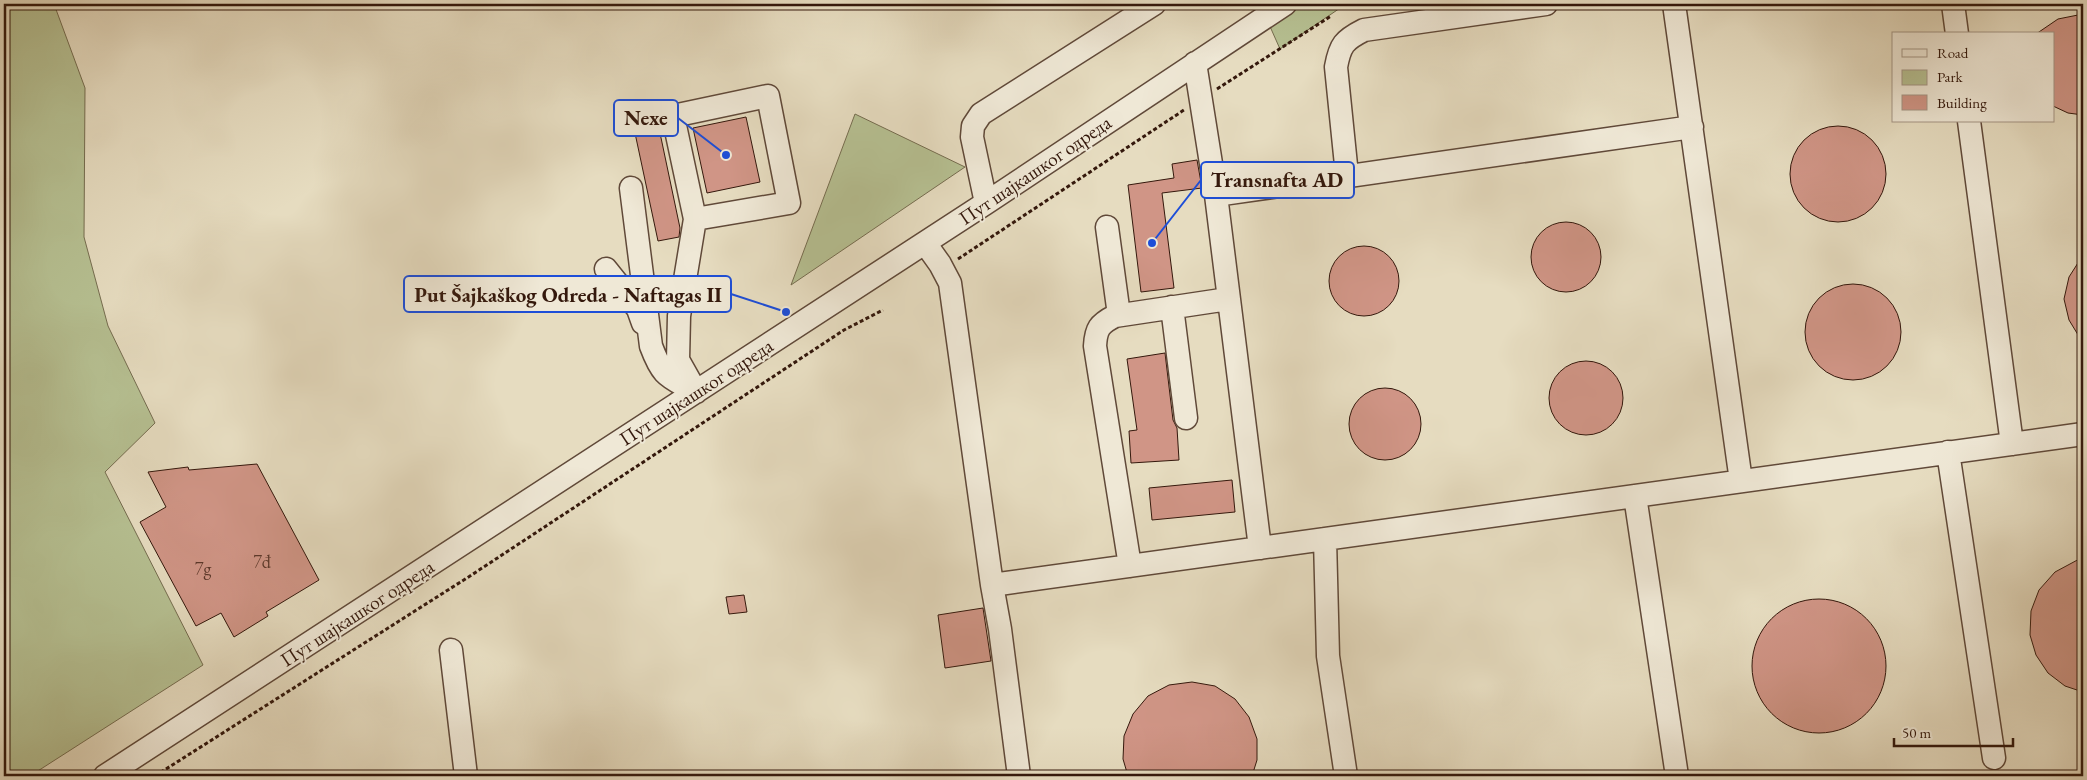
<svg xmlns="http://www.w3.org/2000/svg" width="2087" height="780" font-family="'EB Garamond',serif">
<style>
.green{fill:#b6c092;stroke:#756c4f}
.building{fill:#d09586;stroke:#34180c}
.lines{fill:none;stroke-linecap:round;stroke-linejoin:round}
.minor-casing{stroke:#604939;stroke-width:25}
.path{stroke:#34180c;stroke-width:3;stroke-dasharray:4 2.5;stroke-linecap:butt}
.minor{stroke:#efe8d6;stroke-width:22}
.labels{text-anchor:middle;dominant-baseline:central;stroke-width:4;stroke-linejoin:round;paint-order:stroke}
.number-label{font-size:18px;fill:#5b372a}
.street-label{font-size:20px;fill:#34180c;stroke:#efe8d6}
.leader{fill:none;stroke:#1d4ed8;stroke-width:2}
.callout-dot{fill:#1d4ed8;stroke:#efe8d6;stroke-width:2}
.callout{fill:#efe8d6;stroke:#1d4ed8;stroke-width:2}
.callout-label{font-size:21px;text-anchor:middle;font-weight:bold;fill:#34180c}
</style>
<rect width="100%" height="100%" fill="#e6dcc0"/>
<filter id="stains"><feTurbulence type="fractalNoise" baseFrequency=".004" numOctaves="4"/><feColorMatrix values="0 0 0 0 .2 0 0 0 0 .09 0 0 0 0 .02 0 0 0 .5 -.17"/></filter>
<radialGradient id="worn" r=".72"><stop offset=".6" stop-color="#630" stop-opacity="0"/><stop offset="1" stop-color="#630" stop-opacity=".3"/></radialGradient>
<!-- green -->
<path class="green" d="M4,4h50l31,84 -1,149 24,89 47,97 -50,49 98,193 -173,111h-26z
M1297,4h49l-66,45 -12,-27z
M855,114l110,53 -174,118z"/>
<!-- building -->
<path class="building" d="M2083,14v101l-15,-2 -15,-7v-72h-17l22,-15z
M656,114l24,114 -1,9 -21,4 -26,-122z
M746,117l14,65 -53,11 -14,-65z
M1790 174a48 48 0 1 1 96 0a48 48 0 1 1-96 0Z
M1197,160l5,28 -40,5 12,95 -33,4 -13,-107 46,-7 -2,-14z
M1531 257a35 35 0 1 1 70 0a35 35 0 1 1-70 0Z
M1329 281a35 35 0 1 1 70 0a35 35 0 1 1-70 0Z
M2083,255v88l-14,-23 -5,-21 5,-22z
M1805 332a48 48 0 1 1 96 0a48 48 0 1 1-96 0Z
M1165,353l8,67 4,8 2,32 -48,3 -2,-32 8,-1 -10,-71z
M1549 398a37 37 0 1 1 74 0a37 37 0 1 1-74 0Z
M1349 424a36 36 0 1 1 72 0a36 36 0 1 1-72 0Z
M257,464l62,116 -53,32 2,4 -34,21 -13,-24 -25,13 -56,-104 26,-15 -18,-35 40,-5 1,3z
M1232,480l3,32 -83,8 -3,-32z
M2083,557v135l-18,-6 -17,-13 -12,-18 -6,-20 1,-24 8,-21 16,-18z
M744,595l3,17 -18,2 -3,-17z
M1752 666a67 67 0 1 1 134 0a67 67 0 1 1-134 0Z
M983,608l8,53 -46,7 -7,-53z
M1192,682l23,4 20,13 14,18 8,22v21l-5,16h-124l-5,-17 1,-23 9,-22 15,-18 21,-11z"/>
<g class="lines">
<!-- minor casing -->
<g class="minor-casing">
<path id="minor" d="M1674,4l67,477
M1953,4l4,30
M1195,63l21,132 44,353
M1969,121l43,323
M1347,175l-11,-108c4,-22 8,-27 28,-37l182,-26
M631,188l20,158c12,32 17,30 45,46
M1216,195l476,-68
M986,203l-14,-66 1,-11 8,-12 173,-110
M695,219l-22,-103 95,-20 21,107 -94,16 -16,97 -1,44 18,32
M1107,227l12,88
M925,243l15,21 10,19 42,302 8,44 19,147
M606,269l32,40 5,14
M1172,307l14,111
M1948,452l46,306
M1635,496l42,280
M1325,539l3,117 18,120
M1130,566l-35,-220c1,-17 4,-22 20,-30l113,-17
M992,585l1091,-151
M451,650l15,126
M105,776l881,-573 299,-199"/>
</g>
<!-- path -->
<path class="path" d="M1217,89l114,-73
M958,259l226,-149
M155,776l315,-200 374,-246 39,-20"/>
<!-- minor -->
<use href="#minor" class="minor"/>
</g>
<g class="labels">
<!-- number labels -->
<g class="number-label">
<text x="262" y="561">7đ</text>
<text x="203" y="568">7g</text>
</g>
<!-- street labels -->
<g class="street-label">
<text transform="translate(1035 170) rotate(-34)">Пут шајкашког одреда</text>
<text transform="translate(696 392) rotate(-33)">Пут шајкашког одреда</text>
<text transform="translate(357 613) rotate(-33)">Пут шајкашког одреда</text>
</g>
</g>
<!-- callouts -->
<path class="leader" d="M726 155L678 118M1152 243L1201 180M786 312L731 294"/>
<g class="callout-dot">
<circle cx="726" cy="155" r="5"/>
<circle cx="1152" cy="243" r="5"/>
<circle cx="786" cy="312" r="5"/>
</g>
<g class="callout">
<rect x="614" y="100" width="64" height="36" rx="5"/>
<rect x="1201" y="162" width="153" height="36" rx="5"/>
<rect x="404" y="276" width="327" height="36" rx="5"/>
</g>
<g class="callout-label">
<text x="646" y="125">Nexe</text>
<text x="1277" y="187">Transnafta AD</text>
<text x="568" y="302">Put Šajkaškog Odreda - Naftagas II</text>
</g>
<!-- margin -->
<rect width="2087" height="780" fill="none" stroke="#e6dcc0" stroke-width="20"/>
<rect x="5" y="5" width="2077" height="770" fill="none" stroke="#34180c" stroke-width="2.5"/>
<rect x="10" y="10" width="2067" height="760" fill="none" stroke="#34180c"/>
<!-- legend -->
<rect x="1892" y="32" width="162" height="90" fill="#efe8d6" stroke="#a49585"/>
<rect x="1902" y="49" width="25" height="8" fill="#efe8d6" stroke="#a49585"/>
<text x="1937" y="58" font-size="15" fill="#34180c">Road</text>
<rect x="1902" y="70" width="25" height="15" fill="#b6c092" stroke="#a49585"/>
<text x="1937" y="82" font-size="15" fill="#34180c">Park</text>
<rect x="1902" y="95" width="25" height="15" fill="#d09586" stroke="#a49585"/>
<text x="1937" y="108" font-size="15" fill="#34180c">Building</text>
<!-- scale -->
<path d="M1894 738v8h119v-8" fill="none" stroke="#34180c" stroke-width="2.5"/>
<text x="1902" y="738" font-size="15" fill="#34180c" stroke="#efe8d6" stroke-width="4" paint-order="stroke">50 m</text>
<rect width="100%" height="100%" filter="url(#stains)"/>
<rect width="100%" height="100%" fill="url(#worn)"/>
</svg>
